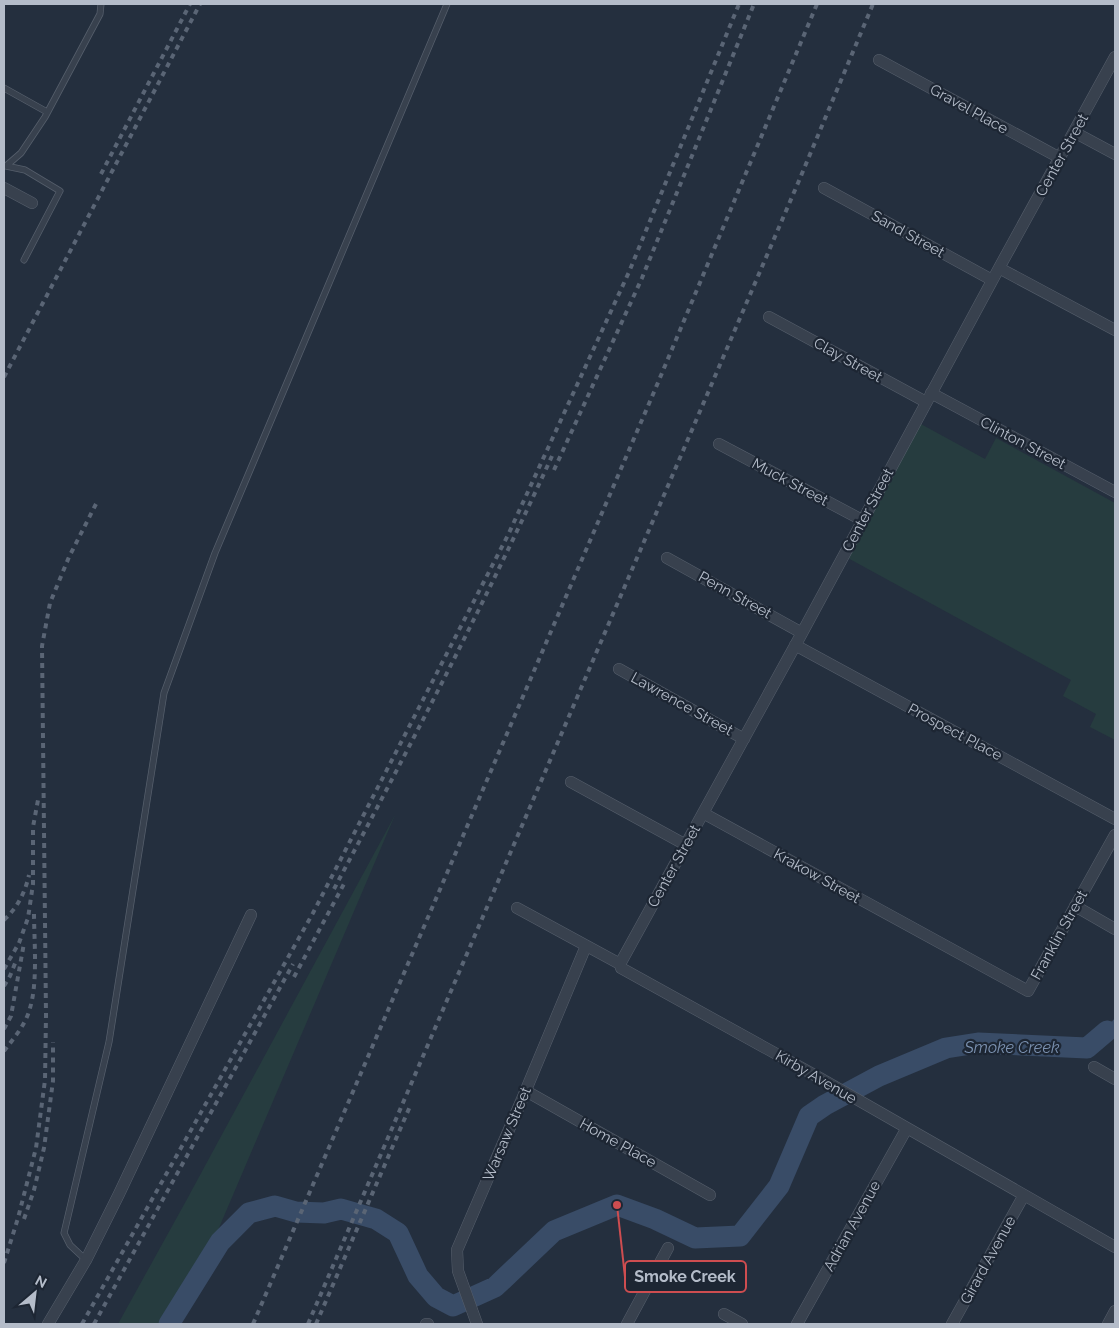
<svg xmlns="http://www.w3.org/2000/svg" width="1119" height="1328" font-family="Raleway,sans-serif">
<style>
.green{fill:#263c3f}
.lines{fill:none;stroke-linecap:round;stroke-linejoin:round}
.stream{stroke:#394c67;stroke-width:4}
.river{stroke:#394c67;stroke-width:21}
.lane-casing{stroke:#565f6c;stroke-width:7}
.street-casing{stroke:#565f6c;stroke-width:12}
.lane{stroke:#38414e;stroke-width:5.5}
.street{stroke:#38414e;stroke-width:11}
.rail{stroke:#5a6575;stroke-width:4;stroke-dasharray:5 5;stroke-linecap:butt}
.labels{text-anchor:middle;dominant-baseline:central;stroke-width:4.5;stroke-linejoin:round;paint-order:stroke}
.street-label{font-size:15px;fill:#b4bcc9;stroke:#1d2633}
.water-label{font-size:16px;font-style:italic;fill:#7c92b1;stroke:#1d2633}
.leader{fill:none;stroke:#ce4d50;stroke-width:2}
.callout-dot{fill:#ce4d50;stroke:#1d2633;stroke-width:2}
.callout{fill:#1d2633;stroke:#ce4d50;stroke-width:2}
.callout-label{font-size:16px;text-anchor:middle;font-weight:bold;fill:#b4bcc9}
</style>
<rect width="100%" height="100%" fill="#242f3e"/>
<!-- green -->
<path class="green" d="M919,423l66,36 11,-21 119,65v237l-25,-13 6,-13 -33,-18 8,-16 -225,-123z
M395,815l-217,509h-60l68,-123z"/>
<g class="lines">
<!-- stream -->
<path class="stream" d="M1107,1031l8,-10"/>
<!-- river -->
<path class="river" d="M169,1324l51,-82 29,-29 26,-7 21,6 28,1 17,-4 35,10 22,14 20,43 18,21 17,9 42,-19 59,-56 63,-26 38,14 40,19 45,-2 39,-50 30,-70 16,-11 54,-29 67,-28 32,-5 109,5 20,-17"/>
<!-- lane casing -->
<g class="lane-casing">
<path id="lane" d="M4,88l43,24
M4,166h2l15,-13 24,-36 55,-103 1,-10
M6,166l19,4 35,21 -36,69
M86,1260l-16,-15 -6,-12 45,-191 55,-349 51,-140 232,-549"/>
</g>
<!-- street casing -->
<g class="street-casing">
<path id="street" d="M879,60l181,98
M1074,132l41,22
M4,188l28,15
M824,188l168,92
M999,268l116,62
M769,317l157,85
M931,393l184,99
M719,444l143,76
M667,558l135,75
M795,645l320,174
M619,669l125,70
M571,782l115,63
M703,813l325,178 87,-156
M1075,906l40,23
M517,908l103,56 1,4 197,109 297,170
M620,964l182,-331 197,-365 116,-211
M1094,1067l21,12
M526,1091l184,104
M724,1314l18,10
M48,1324l38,-64 33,-66 132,-279
M426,1324h2
M477,1324l-19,-53 -1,-21 66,-153 63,-151
M627,1324l41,-76
M797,1324l110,-196
M952,1324l72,-129
M1108,1324l7,-13"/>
</g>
<!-- lane -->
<use href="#lane" class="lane"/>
<!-- street -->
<use href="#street" class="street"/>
<!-- rail -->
<path class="rail" d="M101,174l89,-170
M4,377l196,-373
M554,470l88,-192 112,-274
M334,889c76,-143 151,-286 218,-433
M4,920c13,-12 21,-27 25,-45
M4,969l15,-26 9,-25 5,-34v-57l5,-27
M294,977l51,-95
M4,986l6,-10 6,-15
M4,1029l7,-13 13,-73
M4,1051c10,-13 22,-27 26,-43 8,-26 4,-68 4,-96
M24,1219l10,-29 10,-42 9,-67v-39
M4,1263l14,-45 18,-70 9,-68 1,-65 -4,-369 8,-43 19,-46 28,-55
M82,1324l231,-411 195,-378 121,-263 110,-268
M94,1324l199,-360
M253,1324l401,-932 163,-388
M308,1324l490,-1141 75,-179
M316,1324l95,-220"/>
</g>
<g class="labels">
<!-- street labels -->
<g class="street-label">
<text transform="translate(969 109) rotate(29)">Gravel Place</text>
<text transform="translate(1062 155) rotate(-61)">Center Street</text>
<text transform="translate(908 234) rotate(29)">Sand Street</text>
<text transform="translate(848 360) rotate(29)">Clay Street</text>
<text transform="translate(1023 443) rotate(28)">Clinton Street</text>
<text transform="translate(790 482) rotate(28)">Muck Street</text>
<text transform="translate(868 510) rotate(-62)">Center Street</text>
<text transform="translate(735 595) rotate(29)">Penn Street</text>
<text transform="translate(682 704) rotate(29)">Lawrence Street</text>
<text transform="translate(955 732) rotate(28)">Prospect Place</text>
<text transform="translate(674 866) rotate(-61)">Center Street</text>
<text transform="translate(817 876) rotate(29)">Krakow Street</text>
<text transform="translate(1059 935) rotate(-61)">Franklin Street</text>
<text transform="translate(816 1077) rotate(30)">Kirby Avenue</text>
<text transform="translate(507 1134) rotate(-67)">Warsaw Street</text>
<text transform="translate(618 1143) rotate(29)">Home Place</text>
<text transform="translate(852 1226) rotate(-61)">Adrian Avenue</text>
<text transform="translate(988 1260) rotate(-61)">Girard Avenue</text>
</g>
<!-- water labels -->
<g class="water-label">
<text x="1012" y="1047">Smoke Creek</text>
</g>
</g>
<!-- callouts -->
<path class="leader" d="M617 1205L625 1277"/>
<circle class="callout-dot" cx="617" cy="1205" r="5"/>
<rect class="callout" x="625" y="1261" width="121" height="31" rx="5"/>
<g class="callout-label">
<text x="685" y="1282">Smoke Creek</text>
</g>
<!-- border -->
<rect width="1119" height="1328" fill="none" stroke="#b4bcc9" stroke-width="10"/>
<!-- north arrow -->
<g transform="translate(35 1293) rotate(28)" stroke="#1d2633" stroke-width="4" paint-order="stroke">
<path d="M0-4L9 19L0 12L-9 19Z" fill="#b4bcc9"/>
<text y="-8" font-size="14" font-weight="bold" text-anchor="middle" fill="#b4bcc9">N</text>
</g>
</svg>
